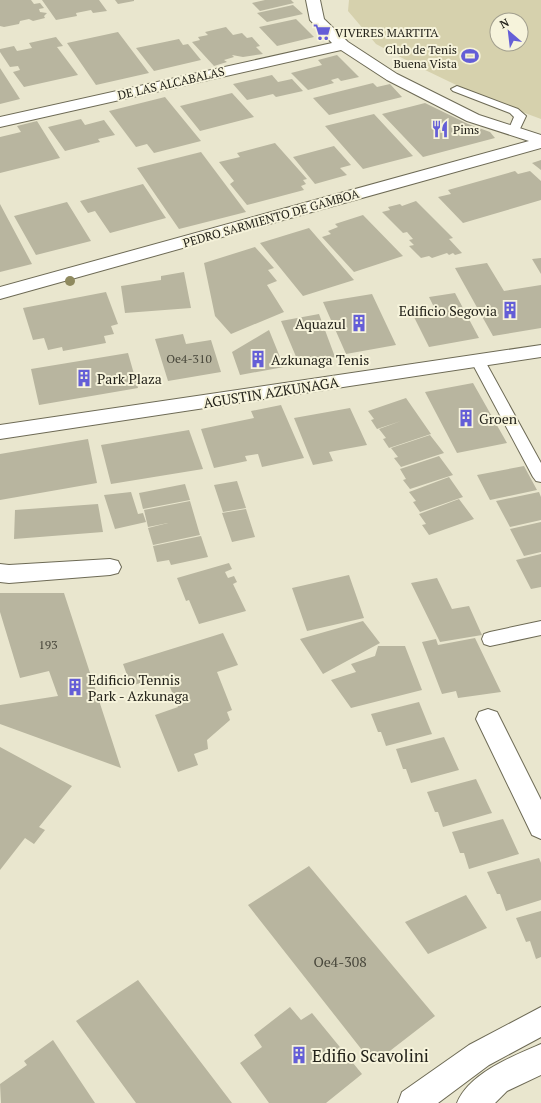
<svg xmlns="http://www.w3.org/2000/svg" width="541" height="1103" font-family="'PT Serif',serif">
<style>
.green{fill:#d6d1ad;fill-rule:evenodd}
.building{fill:#b8b59f}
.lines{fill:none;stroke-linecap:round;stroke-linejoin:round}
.lane-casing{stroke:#6d6a55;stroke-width:2}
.street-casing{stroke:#6d6a55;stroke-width:2}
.lane{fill:#fff;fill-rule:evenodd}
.street{fill:#fff;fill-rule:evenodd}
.tree{fill:#8f8a5f}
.labels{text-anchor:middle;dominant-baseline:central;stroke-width:4;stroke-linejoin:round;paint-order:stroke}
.far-poi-label{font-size:12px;fill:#23221a;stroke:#f6f3db;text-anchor:start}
.far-street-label{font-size:12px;fill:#23221a;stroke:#f6f3db}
.number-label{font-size:12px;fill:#48473b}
.poi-label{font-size:14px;fill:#23221a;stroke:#f6f3db;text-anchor:start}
.street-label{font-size:14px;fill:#23221a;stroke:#f6f3db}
.near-number-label{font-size:14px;fill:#48473b}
.near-poi-label{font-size:17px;fill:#23221a;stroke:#f6f3db;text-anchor:start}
</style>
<rect width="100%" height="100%" fill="#e9e6ce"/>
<!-- green -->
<path class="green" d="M349,0h192v119l-64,-24 -56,-27 -45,-24 -28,-33zM497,20h24v24h-24z"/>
<!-- building -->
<path class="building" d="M0,0h31l3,4 6,-1 4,5 -5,1 1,3 7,1 -3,3 1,2 -12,3 -4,-2 -9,2 -1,3 -15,3 -4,-1z
M42,0h57l8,11 -14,2 -2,-3 -15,3 1,3 -21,4z
M115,0h19v1l-16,3z
M265,0h26l3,3 -34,8 -8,-8z
M293,5l10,9 -36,8 -10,-9z
M296,19l18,18 -37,9 -18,-19z
M226,27l7,8 9,-2 5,5 5,-1 8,9 -4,1 7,7 -20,3 -11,-2 2,2 -10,3 3,2 -13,4 -22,-24 8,-2 -2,-3 10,-2 -3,-3z
M118,32l31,41 -53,12 -29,-42z
M56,37l7,9 -6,1 21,28 -54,12 -11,-15 7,-2 -2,-4 -8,1 -10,-15v-3l14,-3 3,5 15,-3 -3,-5z
M179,39l4,6 5,-1 13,16 -47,11 -18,-23z
M337,55l22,22 -18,4 -3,-3 -7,2 3,3 -26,7 -17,-17 31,-8 -4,-5z
M0,68l20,31 -20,5z
M272,75l6,7 14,-3 11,12 -27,6 -3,-3 -26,6 -14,-16z
M373,83l4,4 13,-3 12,13 -73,18 -16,-17z
M232,93l22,24 -54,14 -20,-25z
M165,97l36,44 -47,12 -7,-9 -11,3 -27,-36z
M425,103l43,21 22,8 5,6 -72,19 -41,-43z
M374,114l39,42 -50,13 -38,-43z
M81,119l4,6 19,-5 11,15 -17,4 2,3 -35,9 -17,-24z
M37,121l23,37 -60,15v-36l21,-5 -4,-6z
M275,143l32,36 -4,1 3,4 -5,2 3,4 -57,15 -17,-21 4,-3 -15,-19 21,-5 -3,-4z
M334,146l17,19 -11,3 7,7 -32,9 -22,-27z
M201,152l45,60 -67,17 -42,-61z
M541,160v10l-9,-7z
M515,171l3,3 12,-3 11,10v19l-78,23 -25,-26 13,-3 -3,-4z
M143,184l23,34 -56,15 -15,-22 -7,2 -8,-12z
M416,201l37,37 -4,1 13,14 -7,2 -2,-2 -4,2 -2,-2 -15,5 -3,-2 -8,2 -12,-12 5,-1 -5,-5 4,-1 -6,-7 -4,1 -21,-21 8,-2 -2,-3 12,-3 2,2z
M67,202l24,39 -55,14 -22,-39z
M0,204l32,60 -32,8z
M363,215l40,41 -49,16 -32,-35 9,-3 -3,-3 10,-4 -3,-3z
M309,228l45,52 -51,16 -43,-53z
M255,247l19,21 -6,2 9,11 -10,4 17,27 -53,22 -16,-18 -11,-53z
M541,258v16l-9,-15z
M487,263l17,28 37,-6v43l-48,8 -38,-68z
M184,272l7,36 -66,5 -4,-27 40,-6v-4z
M106,292l12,32 -7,2 3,8 -10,2 2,7 -43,8 -1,-4 -14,3 -4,-12 -11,2 -10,-32z
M455,293l24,45 -50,9 -18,-36 23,-4 -5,-10z
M372,294l24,51 -50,9 -23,-52z
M319,314l16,43 -35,6 -2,-4h-1l-16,-38z
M269,330l15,37 -44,8 -8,-23z
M183,334l3,10 25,-4 10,32 -53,9 -13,-42z
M128,353l10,35 -99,17 -8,-36z
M473,383l34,60 -50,10 -32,-61z
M406,398l25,36 -42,14 -6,-9 3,-1 -7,-9 22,-8 -24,8 -6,-9 3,-1 -6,-8z
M281,405l23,53 -42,9 -4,-13 -13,2 2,5 -33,7 -13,-39 53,-11 -3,-7z
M350,408l17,37 -38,7 4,9 -20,4 -19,-47z
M189,430l14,39 -92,15 -10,-39z
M430,435l14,18 -43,14 -7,-9 4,-1 -7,-9z
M88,439l9,44 -97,17v-46z
M439,456l14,19 -43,14 -7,-9 3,-1 -6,-10z
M524,466l13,24 -47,10 -13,-25z
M449,477l14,20 -43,15 -7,-10 3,-1 -7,-9z
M237,481l9,27 -23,4 -9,-27z
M185,484l5,16 -47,9 -4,-16z
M131,492l7,22 5,-1 3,9 -31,7 -11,-34z
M539,492l2,5v23l-31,7 -14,-26z
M459,499l15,20 -45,16 -7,-10 4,-1 -7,-10z
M190,501l10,34 -47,10 -5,-17 20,-5 -20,4 -4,-17z
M98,504l5,28 -89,7 1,-29z
M246,509l9,28 -23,5 -10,-29z
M541,522v30l-17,4 -14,-27z
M201,536l7,21 -37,8 -2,-5 -12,2 -4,-16z
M541,554v33l-10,2 -15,-29z
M229,563l3,6 -7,3 3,6 6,-2 3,6 -4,2 13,27 -47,13 -10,-24 -3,1 -9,-23z
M349,575l15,43 -57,13 -15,-43z
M437,578l15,31 17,-3 13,29 -42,7 -29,-59z
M0,593h64l57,175 -121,-44v-19l58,-9 -9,-25 -29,7 -20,-66z
M363,621l17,22 -57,31 -23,-35z
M223,633l15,32 -21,7 15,38 -5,2 3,8 -23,20 1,9 -14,5 4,11 -20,7 -23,-57 23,-8 -13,-32 -34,11 -8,-22z
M475,638l26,54 -43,6 -2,-7 -14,3 -20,-52 14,-3 2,6z
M378,646h27l17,44 -71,18 -20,-28 25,-8 -5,-8 24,-8z
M419,702l13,32 -46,12 -5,-14h-3l-7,-18z
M444,737l15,33 -48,13 -5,-14h-3l-7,-20z
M0,747l72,39 -33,41 6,3 -11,14 -9,-6 -25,32z
M476,779l16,34 -49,14 -5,-15h-3l-8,-20z
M503,819l16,35 -50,15 -5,-16h-4l-8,-21z
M539,858l2,5v37l-35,11 -6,-17h-3l-10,-22z
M309,866l126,150 -62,48 -125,-159z
M466,895l21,33 -59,26 -23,-32z
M541,911v46l-5,2 -6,-18 -4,1 -10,-24z
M138,980l94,123h-96l-60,-82z
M290,1007l11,13 11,-7 50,61 -36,29h-57l-29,-40 22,-16 -8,-12z
M53,1040l42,63h-94l-1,-19 27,-19 -3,-4z"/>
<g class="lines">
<!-- lane casing -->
<g class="lane-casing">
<path id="lane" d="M457,86l61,23 8,7 -8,17h-8l-2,-2 6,-14 -4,-4 -57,-22 -2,-2z
M478,356l5,2 2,3 56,102v19l-5,-1 -3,-4 -62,-116 2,-3z
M541,621v14l-51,11 -6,-2 -2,-5 2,-5 6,-2z"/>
</g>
<!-- street casing -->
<g class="street-casing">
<path id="street" d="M306,0h14l4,19 24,23 49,32 82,41 62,20v13l-541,151v-12l529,-146 -62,-20 -80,-41 -46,-30 -341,77v-10l332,-74 -22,-23z
M541,345v12l-541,82v-14z
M110,559l8,2 3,6 -3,6 -8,2 -101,8 -9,-1v-18l9,1z
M488,709l9,3 44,88v39l-9,-4 -56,-116 3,-7z
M541,1007v30l-52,28 -51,38h-40l4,-11 67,-47z
M541,1044v31l-34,16 -12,12h-38c12,-30 56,-47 84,-59z"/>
</g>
<!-- lane -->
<use href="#lane" class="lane"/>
<!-- street -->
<use href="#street" class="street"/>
</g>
<!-- trees -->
<circle class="tree" cx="70" cy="281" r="5"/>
<!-- icons -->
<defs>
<g id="supermarket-bare" transform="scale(1.38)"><path d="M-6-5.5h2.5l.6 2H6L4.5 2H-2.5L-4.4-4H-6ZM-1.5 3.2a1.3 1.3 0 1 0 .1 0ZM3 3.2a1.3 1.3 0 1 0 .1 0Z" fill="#645ed7" stroke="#f6f3db" stroke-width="2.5" paint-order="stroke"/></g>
<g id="stadium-bare" transform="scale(1.38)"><path d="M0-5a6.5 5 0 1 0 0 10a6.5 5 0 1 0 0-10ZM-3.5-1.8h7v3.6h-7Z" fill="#645ed7" stroke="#f6f3db" stroke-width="2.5" paint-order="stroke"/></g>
<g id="restaurant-bare" transform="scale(1.38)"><path d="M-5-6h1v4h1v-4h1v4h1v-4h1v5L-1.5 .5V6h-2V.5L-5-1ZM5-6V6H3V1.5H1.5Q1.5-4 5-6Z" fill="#645ed7" stroke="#f6f3db" stroke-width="2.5" paint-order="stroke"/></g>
<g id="building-bare" transform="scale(1.38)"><path d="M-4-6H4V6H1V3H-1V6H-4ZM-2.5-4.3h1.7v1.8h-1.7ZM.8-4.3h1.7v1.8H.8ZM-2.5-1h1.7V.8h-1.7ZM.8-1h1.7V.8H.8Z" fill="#645ed7" stroke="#f6f3db" stroke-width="2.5" paint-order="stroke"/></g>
</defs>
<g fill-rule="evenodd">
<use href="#supermarket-bare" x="322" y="32"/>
<use href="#stadium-bare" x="470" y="56"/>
<use href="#restaurant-bare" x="440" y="129"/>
<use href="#building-bare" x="510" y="310"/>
<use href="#building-bare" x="359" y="323"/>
<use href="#building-bare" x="258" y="359"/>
<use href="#building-bare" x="84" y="378"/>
<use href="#building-bare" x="466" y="418"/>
<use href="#building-bare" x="75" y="687"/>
<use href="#building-bare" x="299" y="1055"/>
</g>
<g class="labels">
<!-- far-poi labels -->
<g class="far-poi-label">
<text x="335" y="32">VIVERES MARTITA</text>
<text x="457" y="49" text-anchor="end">Club de Tenis<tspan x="457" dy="14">Buena Vista</tspan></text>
<text x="453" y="129">Pims</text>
</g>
<!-- far-street labels -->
<g class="far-street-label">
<text transform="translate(171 83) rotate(-13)">DE LAS ALCABALAS</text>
<text transform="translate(271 218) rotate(-16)">PEDRO SARMIENTO DE GAMBOA</text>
</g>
<!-- number labels -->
<g class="number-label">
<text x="189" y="358">Oe4-310</text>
<text x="48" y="644">193</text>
</g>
<!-- poi labels -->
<g class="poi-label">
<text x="497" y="310" text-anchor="end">Edificio Segovia</text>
<text x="346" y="323" text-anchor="end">Aquazul</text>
<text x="271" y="359">Azkunaga Tenis</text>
<text x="97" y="378">Park Plaza</text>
<text x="479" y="418">Groen</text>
<text x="88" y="679">Edificio Tennis<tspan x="88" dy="16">Park - Azkunaga</tspan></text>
</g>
<!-- street labels -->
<g class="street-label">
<text transform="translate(271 392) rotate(-9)">AGUSTIN AZKUNAGA</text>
</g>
<!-- near-number labels -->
<g class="near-number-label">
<text x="340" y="961">Oe4-308</text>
</g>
<!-- near-poi labels -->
<g class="near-poi-label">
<text x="312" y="1055">Edifio Scavolini</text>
</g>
</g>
<!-- north arrow -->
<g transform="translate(509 32) rotate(332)"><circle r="19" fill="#f6f3db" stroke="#a29f8e"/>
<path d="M0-3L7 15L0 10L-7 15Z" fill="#645ed7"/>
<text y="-6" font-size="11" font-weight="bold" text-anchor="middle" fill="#23221a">N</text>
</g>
</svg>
